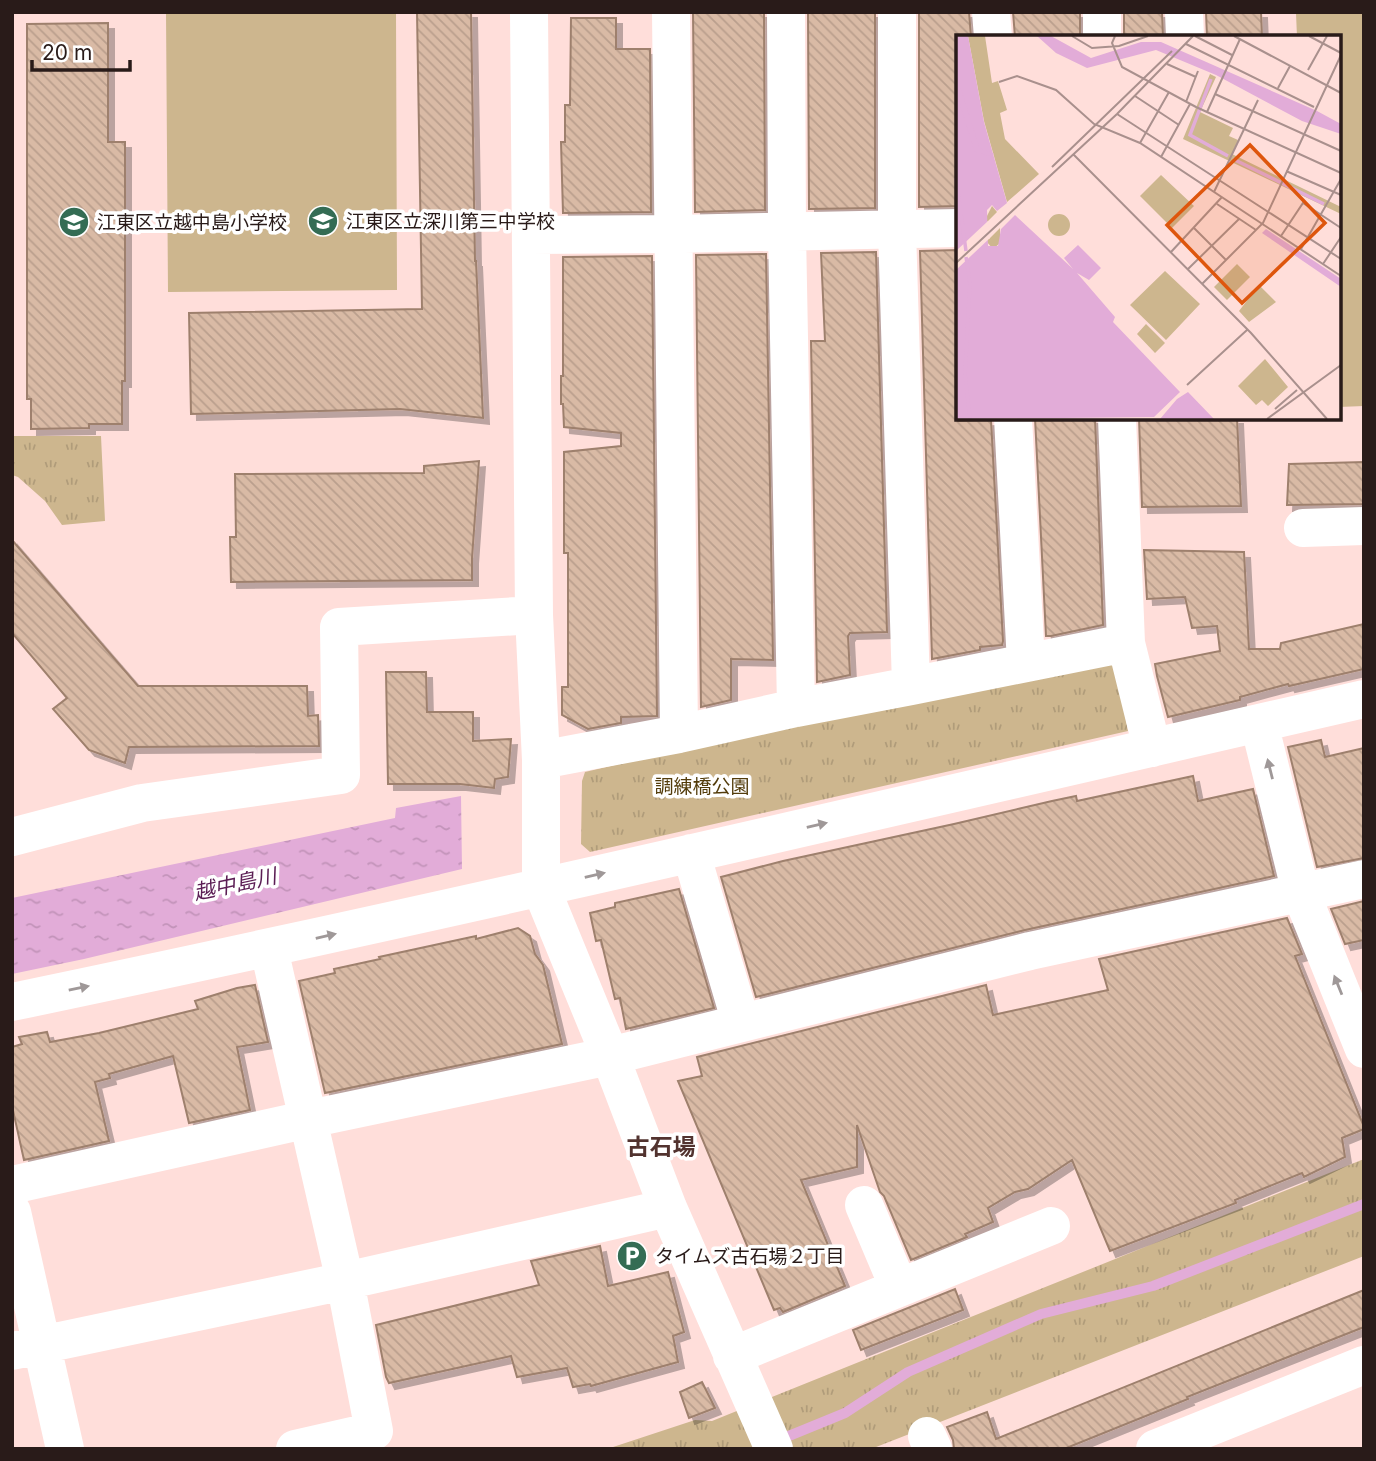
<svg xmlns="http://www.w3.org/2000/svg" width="1376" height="1461" font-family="Inter,'Noto Sans JP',sans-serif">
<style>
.park{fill:url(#park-tufts)}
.pitch{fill:#cdb68e}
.water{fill:url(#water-ripples)}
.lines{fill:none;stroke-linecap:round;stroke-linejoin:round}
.stream{stroke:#e2acd8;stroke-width:10}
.building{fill:url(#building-back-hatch);stroke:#9e806d;stroke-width:2;filter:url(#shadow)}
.minor{stroke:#fff;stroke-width:38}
.oneway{fill:#9f9898}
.labels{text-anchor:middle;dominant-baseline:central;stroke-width:7;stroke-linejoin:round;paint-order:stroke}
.poi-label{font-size:19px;fill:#291b19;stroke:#fff;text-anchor:start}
.park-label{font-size:19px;fill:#533c0b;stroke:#fff}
.water-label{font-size:21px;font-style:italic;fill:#5b1d54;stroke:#fff}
.quarter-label{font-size:23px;font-weight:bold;fill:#52332f;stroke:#fff}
.inset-river{fill:none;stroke:#e2acd8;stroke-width:3.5}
.inset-road{fill:none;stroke:#a9908d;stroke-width:2}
.view{fill:#de560d;fill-opacity:0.15;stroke:#de560d;stroke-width:3.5}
.inset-edge{fill:none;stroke:#291b19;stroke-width:3.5}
</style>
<defs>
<pattern id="park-tufts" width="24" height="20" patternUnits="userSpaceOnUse" patternTransform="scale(1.75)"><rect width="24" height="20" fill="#cdb68e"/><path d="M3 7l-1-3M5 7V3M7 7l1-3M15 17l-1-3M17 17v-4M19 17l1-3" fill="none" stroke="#b09c7a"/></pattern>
<pattern id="water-ripples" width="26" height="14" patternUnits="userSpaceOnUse" patternTransform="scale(1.75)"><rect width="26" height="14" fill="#e2acd8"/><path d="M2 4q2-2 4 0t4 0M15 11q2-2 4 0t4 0" fill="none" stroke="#c293b9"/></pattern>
<pattern id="building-back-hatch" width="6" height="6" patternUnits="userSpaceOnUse" patternTransform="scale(1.75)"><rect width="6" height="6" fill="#d9baa5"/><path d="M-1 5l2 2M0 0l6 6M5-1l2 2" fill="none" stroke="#ba9f8d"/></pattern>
<filter id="shadow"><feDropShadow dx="6" dy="6" stdDeviation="0" flood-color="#0004"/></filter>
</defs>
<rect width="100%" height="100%" fill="#ffdeda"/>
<!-- park -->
<path class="park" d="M12,436h89l4,85 -43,4 -17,-24 -27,-24 -6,-2z
M1116,662l12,69 -538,121 -9,-8 1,-63 3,-9 128,-30z
M1364,1159v97l-493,193h-264l88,-29 17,1z"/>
<!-- pitch -->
<path class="pitch" d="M166,12h230l1,278 -229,2z
M1296,13h68v393l-25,1v-370h-42z"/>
<!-- water -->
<path class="water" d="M461,796l1,73 -378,90 -72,15v-76l383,-80 1,-10z"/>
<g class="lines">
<!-- stream -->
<path class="stream" d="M779,1440l66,-27 63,-41 133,-58 112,-28 211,-82"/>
</g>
<!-- building -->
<path class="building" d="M417,12h54l4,249h1l7,157 -83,-9 -209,5 -2,-101 233,-4z
M693,12h71l1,198 -70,2z
M808,12h67v196l-66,1z
M919,12h50l2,25h-13v169l-39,1z
M1013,12h67v25h-65z
M1124,12h38l1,25h-39z
M1206,12h55l1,25h-55z
M571,18h45v31h34l1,163 -88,1 -2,-71h4v-37h5z
M108,23v119h17v239h-3v43h-33v4l-58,1v-30h-4v-375z
M958,250v171l33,-1 12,221 -1,4 -22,2v3l-48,9 -12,-408z
M876,252l11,380 -37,1 -2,3 2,39 -33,7 -6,-341h14l-4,-88z
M766,254l7,406 -42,-1v41l-30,7 -5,-452z
M652,256l5,460 -36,1v6l-33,6 -26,-14v-28h6v-134h-4v-101l57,-6v-13l-57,-6 -1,-23h-2v-28h2v-119z
M1035,418h60l8,207 -52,11h-5z
M1139,418h98l4,88 -99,1z
M479,461l-7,97v22l-241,2 -1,-45h6l-1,-63 189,-1v-7z
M1364,462v42l-77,1 2,-41z
M12,540l126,146h169l1,30 10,-1 1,31 -190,1 -4,16 -36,-13 -36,-41 14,-11 -55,-65z
M1144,550l100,2 5,97h31l1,-6 83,-19v45l-75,17 -1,-2 -48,13v3l-72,17 -11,-41 -2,-12 65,-13 -3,-25 -25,2 -7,-31 -38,2z
M386,672h40l1,40h46v29l38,-2 -3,38 -13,2 -1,9 -34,-4h-72z
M1321,740l4,17 39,-9v110l-47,9 -29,-120z
M1193,776l5,25 55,-12 21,87 -249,54 -269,67 -35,-120 62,-16 171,-37 98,-23 24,-5 1,5z
M679,889l35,119 -88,21 -6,-31 -5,1 -14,-59 -5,1 -6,-28 25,-6v-4z
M1364,901v39l-19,4 -14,-35z
M1287,918l15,36 -7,2 69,171v2l-22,9 3,19 -41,20 -2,-4 -67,27 1,3 -126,48 -38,-91 -44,29 -13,3 -27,16 5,14 -28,12 2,3 -56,23 -27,-64 -4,-4 -23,-67v42l-56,13 44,106 -62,26 -3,-4 -6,2 -96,-229 24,-5 -5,-19 289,-72 7,30 115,-25 -9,-31z
M518,928l12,8 5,18 8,11 19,79 -237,49 -26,-112 36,-8 -1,-4 46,-10 -1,-2 97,-21v3z
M255,985l13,57 -31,5 13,63 -61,13 -16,-67 -64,18 1,4 -15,4 14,59 -85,19 -12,-54v-59l10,-3 -3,-7 28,-5 3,10 49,-9 99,-24 -3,-8 42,-13z
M600,1246l8,40 60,-14 16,60 -11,4 5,26 -87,24 -1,-2 -17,3 -6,-19 -50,9 -6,-21 -122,27 -3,-6 -10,-52 163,-40 -8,-24z
M955,1289l8,21 -102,40 -8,-20z
M1364,1290v37l-177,70 1,2 -124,50h-110l-1,-9 -6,-13 40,-15 9,27z
M702,1382l13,26 -26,10 -9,-26z"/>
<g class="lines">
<!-- minor -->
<path class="minor" d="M529,12l5,603 7,145v128l69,168 58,152 106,241
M671,12l8,722
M786,12l1,220 9,476
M897,12v218l14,456
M991,12l2,25
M1102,12v25
M1184,12l1,25
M531,235l142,-1 285,-6
M1013,418l13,245
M1117,418l9,225 26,105
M1303,528l61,-2
M1259,723l42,170 63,156
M541,760l138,-26 117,-26 115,-22 215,-43
M12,837l130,-34 199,-28 -2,-148 195,-12
M691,853l50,170
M269,949l76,332 29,150 -79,18
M12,1002c452,-94 902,-200 1352,-303
M12,1185l297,-66 301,-63 420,-105 334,-72
M864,1205l35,83
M12,1212l53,237
M12,1351l333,-70 323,-73
M732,1356l319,-130
M927,1436l6,13
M1155,1449l209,-84"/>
</g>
<!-- one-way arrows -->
<defs><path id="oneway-solid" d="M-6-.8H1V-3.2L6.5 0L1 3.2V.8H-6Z" transform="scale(1.75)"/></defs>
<g class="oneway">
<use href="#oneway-solid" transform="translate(1270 769) rotate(-104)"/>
<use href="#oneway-solid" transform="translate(817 825) rotate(-13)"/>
<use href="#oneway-solid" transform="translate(595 875) rotate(-13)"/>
<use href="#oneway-solid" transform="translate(326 936) rotate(-13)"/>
<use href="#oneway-solid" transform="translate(1338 985) rotate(-112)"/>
<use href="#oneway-solid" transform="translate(79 988) rotate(-12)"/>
</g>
<!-- icons -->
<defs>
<g id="school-disc" transform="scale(1.575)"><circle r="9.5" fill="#346c54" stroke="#fff"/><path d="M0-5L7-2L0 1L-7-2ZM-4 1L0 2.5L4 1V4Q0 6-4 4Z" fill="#fff"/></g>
<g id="parking-disc" transform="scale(1.575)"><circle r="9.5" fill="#346c54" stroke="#fff"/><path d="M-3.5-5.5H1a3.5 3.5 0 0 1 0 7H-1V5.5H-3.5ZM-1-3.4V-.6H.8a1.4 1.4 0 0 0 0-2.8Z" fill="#fff"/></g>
</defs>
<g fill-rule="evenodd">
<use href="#school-disc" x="323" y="221"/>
<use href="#school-disc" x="74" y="222"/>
<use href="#parking-disc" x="632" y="1256"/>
</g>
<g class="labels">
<!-- poi labels -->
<g class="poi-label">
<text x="346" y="221">江東区立深川第三中学校</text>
<text x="97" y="222">江東区立越中島小学校</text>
<text x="655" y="1256">タイムズ古石場２丁目</text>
</g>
<!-- park labels -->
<g class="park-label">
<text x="702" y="786">調練橋公園</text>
</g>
<!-- water labels -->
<g class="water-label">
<text transform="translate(235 884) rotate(-12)">越中島川</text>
</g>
<!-- quarter labels -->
<g class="quarter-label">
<text x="661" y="1147">古石場</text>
</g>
</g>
<!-- overview -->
<g transform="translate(956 35)">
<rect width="385" height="385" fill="#ffdeda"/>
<path d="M12,1h17l7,47 6,-2 9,29 -7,3 5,26 34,35 -32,28 -23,-81zM254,39l6,3 -16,35 33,16 -4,8 9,4 -6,14 109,53v7l-158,-75zM36,171l5,6 -11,11 3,16 11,-11v15l-7,6 -6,-7 -3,-20z" fill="#cdb68e"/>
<path d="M205,140l33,31 -22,22 -32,-32zM92 190a11 11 0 1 1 22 0a11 11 0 1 1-22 0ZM281,229l13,13 -23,23 -13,-13zM209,236l35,33 -34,36 -36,-35zM303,250l17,17 -27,20 -10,-11zM190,289l19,19 -10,10 -18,-19zM309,324l23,28 -20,19 -6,-6 -6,5 -18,-19z" fill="#cdb68e"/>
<path d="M0,1h12l16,86 23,81 -10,8 -5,-6 -5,5 1,36h10l3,-17 14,-14 58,54 -9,-11 14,-13 23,23 -12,12 -12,-7 38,44 -2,5 67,70 -26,25 -198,2zM81,1h14l40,22 50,-16h20l156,69 24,13v10l-39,-13 -86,-46 -60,-25 -69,18 -31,-15zM310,194l75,50v8l-79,-54zM232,357l26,27h-54l17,-20z" fill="#e2acd8"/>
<path d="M32,186l2,17 -34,32v-19z" fill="#ffdeda"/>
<path class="inset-river" d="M0,44l22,70 15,6 -17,-5 -20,-64M255,44l-21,56 38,21M277,124l91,45M0,143l10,73M10,222l4,26 -5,91 5,45"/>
<path class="inset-road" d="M116,1l20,12 27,-2 29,-10M159,1l-3,7 10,24 74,40 145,66M239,1l37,19M278,1l107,57M353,1l32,17M230,9l128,63M211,29l29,13M352,35l19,-34M43,47l18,-6 39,14 38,34 46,19 201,133M322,53l12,-22M259,59l126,57M179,61l44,29M230,67l12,-31M251,77l33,-73M161,79l224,145M184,108l29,-51M118,120l177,178 76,86M205,122l29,-53M96,132l120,-116M330,136l55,24M258,157l44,-92M261,169l39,26M238,193l32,32M325,201l22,-33 38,25M345,214l40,-70M215,217l51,-55M0,228l161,-149 76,-78M367,229l18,-27M232,234l51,-50M246,249l61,-61 78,-168M231,350l60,-55M319,374l22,-19M311,384l74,-54"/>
<path class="view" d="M294,110l75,78 -83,80 -75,-78z"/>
<rect width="385" height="385" class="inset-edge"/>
</g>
<!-- border -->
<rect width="1376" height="1461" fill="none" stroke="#291b19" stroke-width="28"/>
<!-- scale -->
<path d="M32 60v10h98v-10" fill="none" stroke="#291b19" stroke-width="3.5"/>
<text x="42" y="60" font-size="21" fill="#291b19" stroke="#ffffff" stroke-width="5" paint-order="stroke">20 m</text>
</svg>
